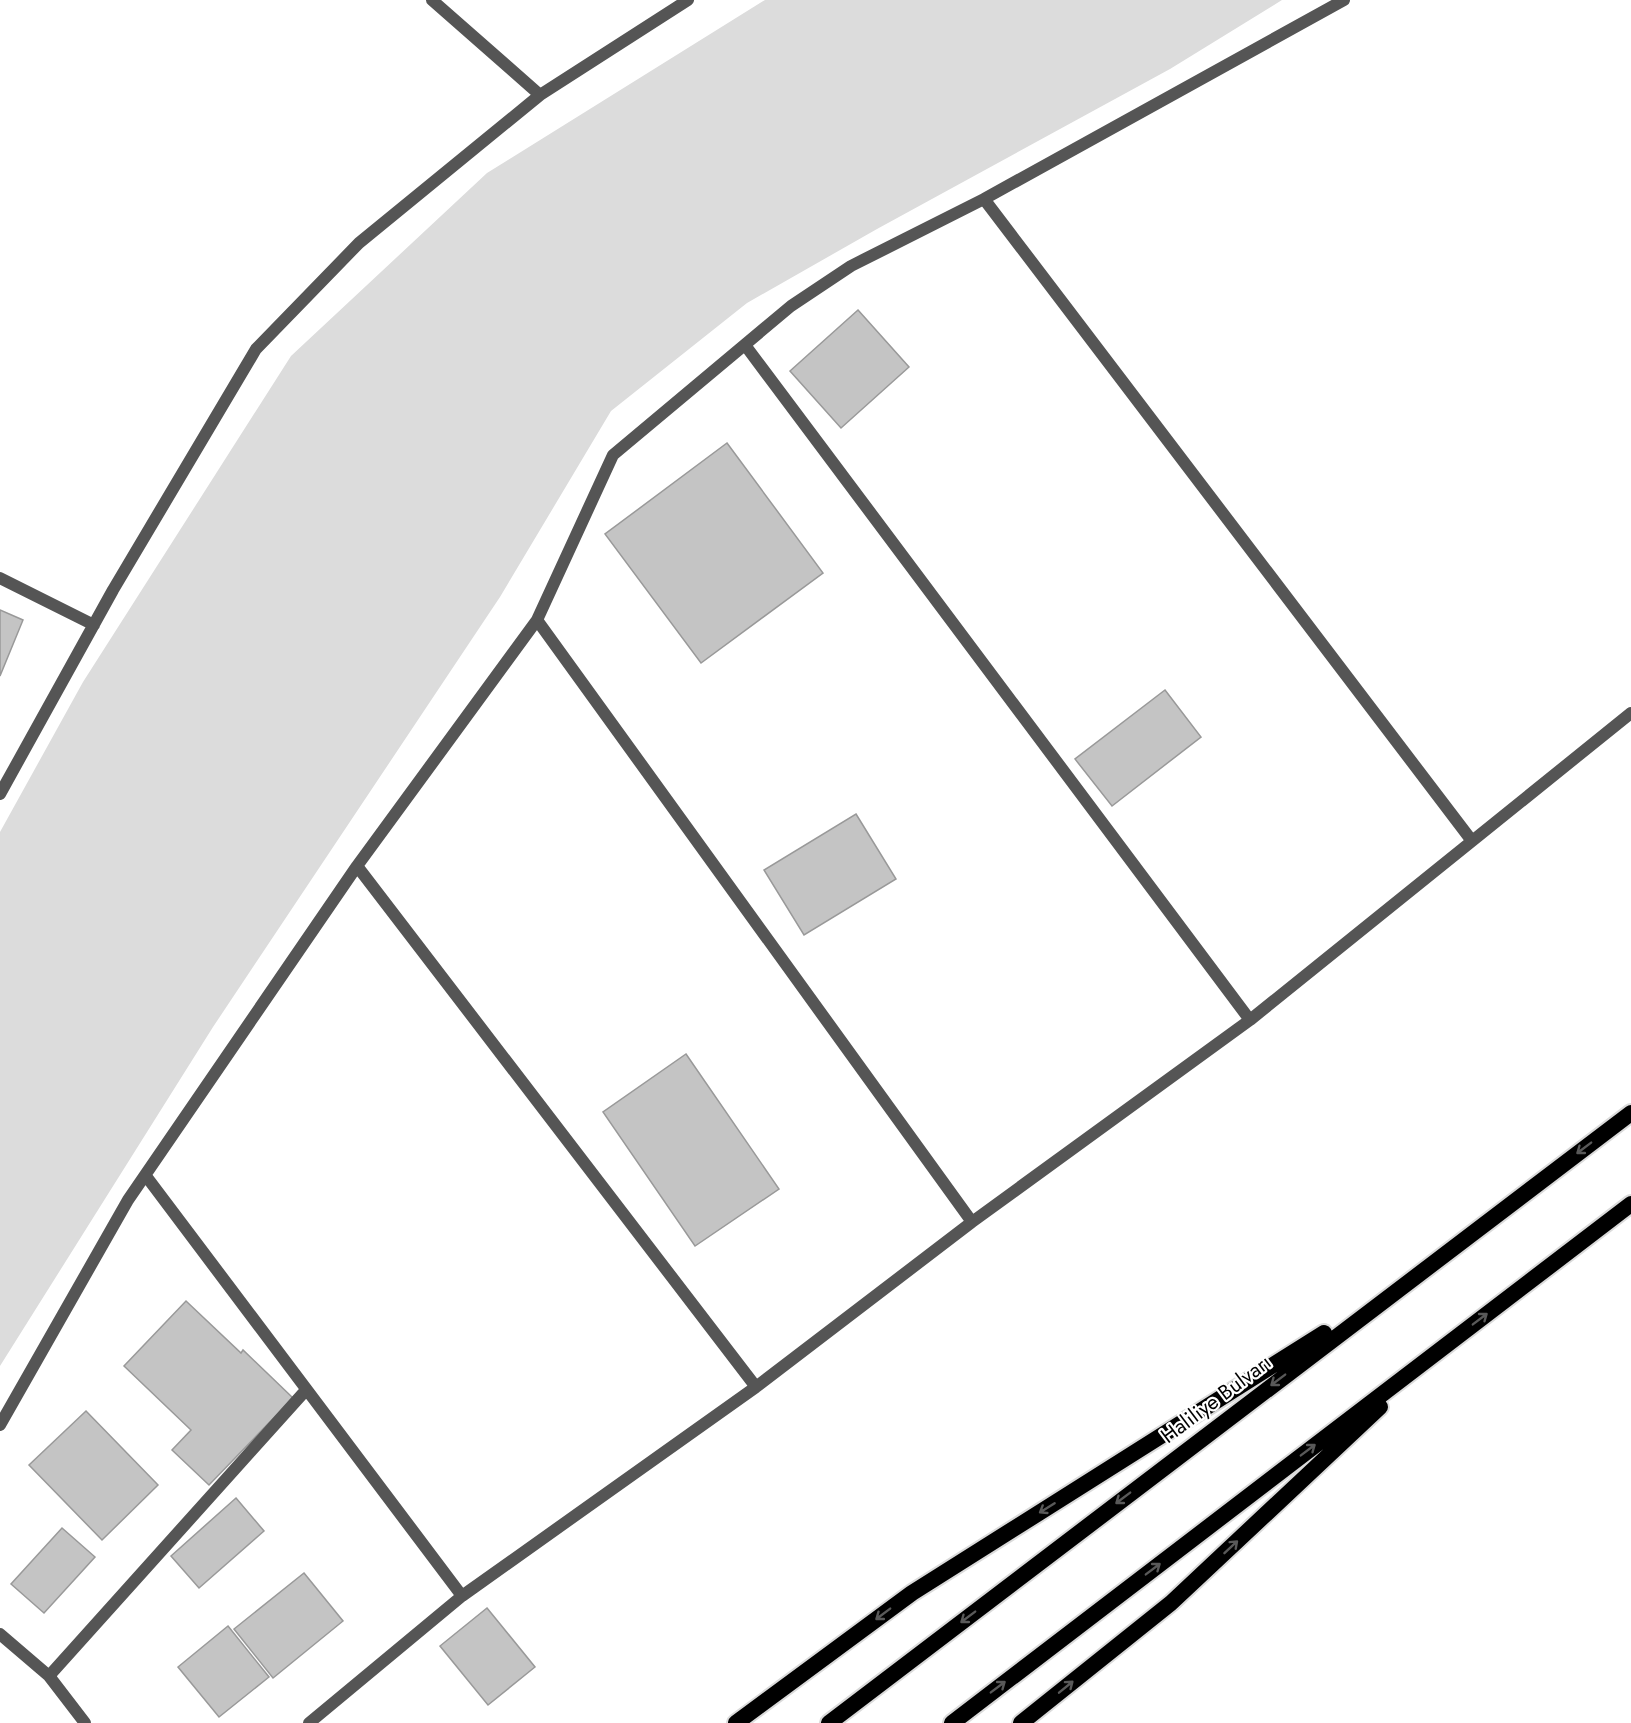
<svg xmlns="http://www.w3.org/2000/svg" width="1631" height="1723" font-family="Jost,sans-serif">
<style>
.green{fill:#dcdcdc}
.building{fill:#c4c4c4;stroke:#999;stroke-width:1.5}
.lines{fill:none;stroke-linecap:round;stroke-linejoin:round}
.trunk-casing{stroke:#dbdbdb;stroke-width:20}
.minor{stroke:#555;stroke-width:12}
.trunk{stroke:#000;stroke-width:16}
.oneway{stroke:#595959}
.labels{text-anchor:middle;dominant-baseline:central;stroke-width:4.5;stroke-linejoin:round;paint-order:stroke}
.street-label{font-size:21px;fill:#000;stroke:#fff}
</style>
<rect width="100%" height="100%" fill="#fff"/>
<!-- green -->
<path class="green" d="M765,0h517l-112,69 -293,160 -130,74 -136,108 -111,186 -287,430 -213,339v-534l83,-150 208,-326 196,-183z"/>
<!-- building -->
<path class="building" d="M858,310l51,57 -68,61 -51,-57z
M727,443l96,130 -122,90 -96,-129z
M0,610l23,10 -23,56z
M1165,690l36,47 -89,69 -37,-47z
M856,814l40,65 -92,56 -40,-65z
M686,1054l93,135 -84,57 -92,-134z
M186,1301l55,52 2,-3 50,48 -84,87 -37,-35 19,-20 -67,-64z
M86,1411l72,74 -56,55 -73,-75z
M236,1498l28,33 -65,57 -28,-32z
M62,1528l33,29 -51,56 -33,-29z
M304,1573l39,48 -70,57 -39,-49z
M487,1608l48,59 -47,38 -48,-59z
M228,1626l41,51 -50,40 -41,-50z"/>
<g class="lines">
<!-- trunk casing -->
<g class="trunk-casing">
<path id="trunk" d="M736,1723l176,-130 412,-260
M829,1723l802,-610
M952,1723l679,-519
M1021,1723l150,-120 209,-196"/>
</g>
<!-- minor -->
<path class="minor" d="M432,0l108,95
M984,199l488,642
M745,345l505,675
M0,578l94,47
M537,620l435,602
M0,794l113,-204 143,-241 103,-106 181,-148 148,-95
M357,866l399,521
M146,1176l316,420
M0,1425l128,-225 229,-334 180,-246 76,-165 178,-149 60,-40 133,-67 360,-199
M0,1634l49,42
M85,1723l-36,-47 257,-286
M309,1723l153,-127 294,-209 216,-165 278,-202 381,-307"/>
<!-- trunk -->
<use href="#trunk" class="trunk"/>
</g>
<!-- one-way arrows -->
<defs><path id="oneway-shaft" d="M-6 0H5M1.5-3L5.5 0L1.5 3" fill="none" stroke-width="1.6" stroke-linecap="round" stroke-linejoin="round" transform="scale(1.5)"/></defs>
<g class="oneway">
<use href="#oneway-shaft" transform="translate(1584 1148) rotate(143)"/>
<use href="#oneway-shaft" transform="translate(1480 1319) rotate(-37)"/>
<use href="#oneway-shaft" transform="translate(1278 1380) rotate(143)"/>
<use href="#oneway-shaft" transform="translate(1308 1450) rotate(-37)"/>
<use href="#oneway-shaft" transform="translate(1123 1498) rotate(143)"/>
<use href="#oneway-shaft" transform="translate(1047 1508) rotate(148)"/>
<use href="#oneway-shaft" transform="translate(1231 1547) rotate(-43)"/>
<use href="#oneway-shaft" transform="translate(1153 1569) rotate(-37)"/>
<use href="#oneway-shaft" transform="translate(883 1614) rotate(143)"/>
<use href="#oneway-shaft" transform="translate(968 1617) rotate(143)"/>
<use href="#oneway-shaft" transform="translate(998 1687) rotate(-37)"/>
<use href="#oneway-shaft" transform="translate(1066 1687) rotate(-39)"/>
</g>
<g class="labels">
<!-- street labels -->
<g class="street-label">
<text transform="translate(1216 1399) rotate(-37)">Haliliye Bulvarı</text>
</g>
</g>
</svg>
